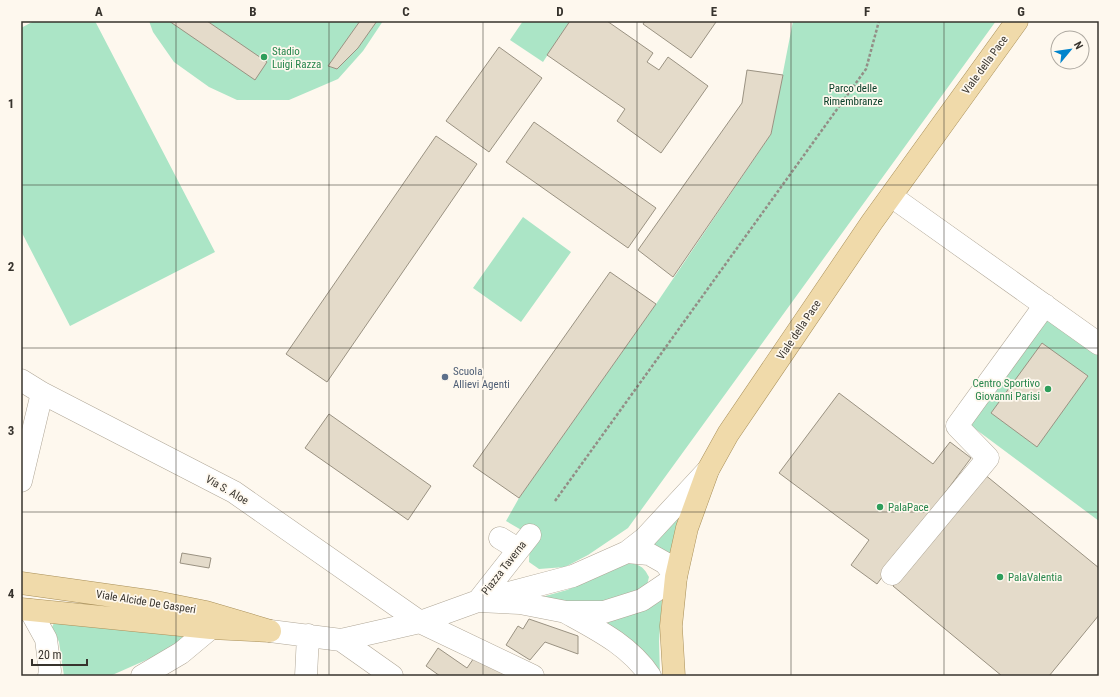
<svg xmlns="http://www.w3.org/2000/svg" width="1120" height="697" font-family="'Roboto Condensed',sans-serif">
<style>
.green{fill:#abe5c6}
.building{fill:#e4dbca;stroke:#9a9282}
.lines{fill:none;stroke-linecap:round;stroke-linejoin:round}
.minor-casing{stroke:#b0a797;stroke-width:23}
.major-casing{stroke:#a9905a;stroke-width:23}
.path{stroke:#938e86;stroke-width:2.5;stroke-dasharray:3 2;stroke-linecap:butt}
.minor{stroke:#fff;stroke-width:22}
.major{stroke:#f0daaa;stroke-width:22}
.grid{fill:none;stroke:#37332d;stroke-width:1;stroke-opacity:0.55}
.leisure-dot{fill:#2e9e5b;stroke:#fef8ee;stroke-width:1.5}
.service-dot{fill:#5c6f8a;stroke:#fef8ee;stroke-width:1.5}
.labels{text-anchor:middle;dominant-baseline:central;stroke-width:3.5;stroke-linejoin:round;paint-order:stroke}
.leisure-label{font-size:11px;fill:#27864d;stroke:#fef8ee;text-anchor:start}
.street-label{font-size:11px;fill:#37332d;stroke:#fef8ee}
.park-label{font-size:11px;fill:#0a402a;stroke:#fef8ee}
.service-label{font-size:11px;fill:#4e5e75;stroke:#fef8ee;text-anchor:start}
.neatline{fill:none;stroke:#37332d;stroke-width:1.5}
.grid-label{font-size:13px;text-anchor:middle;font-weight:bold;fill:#37332d}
</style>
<rect width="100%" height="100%" fill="#fef8ee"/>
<!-- green -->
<path class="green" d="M34,21h61l120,231 -145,74 -49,-95v-203z
M149,21h234l-20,30 -25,28 -49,21h-52l-28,-13 -35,-25 -21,-30z
M523,21h47l-27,41 -33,-22z
M793,21h203l-368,507 -40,27 -23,12 -26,2 -10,-7 1,-27 -24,-14 13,-23 137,-194 115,-170z
M523,217l48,35 -50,70 -48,-34z
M1050,316l49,36v169l-129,-96z
M680,514l3,2 -15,45 -23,-13z
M625,563c13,1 18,2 24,14l-2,8 -8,6 -42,13 -66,-4 36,-10z
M662,600l-3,41 1,35 -66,-54 53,-14z
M55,621l132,16v5l-77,34h-46l-5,-34 -7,-15z"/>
<!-- building -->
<path class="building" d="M169,21h38l60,41 -12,18z
M360,21h17l-19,27 -21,21 -9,-3z
M570,21h37l46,32 -6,9 12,8 9,-13 40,29 -47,67 -44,-32 8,-12 -78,-54z
M645,21h70l1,1 -25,36 -48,-34z
M499,47l43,31 -53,74 -43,-31z
M747,70l36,5 -12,59 -98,143 -35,-27 104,-147z
M534,122l122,86 -28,40 -122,-86z
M436,136l41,28 -150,218 -41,-28z
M610,272l46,32 -137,194 -46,-32z
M1042,343l46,33 -51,71 -46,-34z
M839,393l94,71 17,-22 21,16 -94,126 -26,-19 18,-25 -90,-67z
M329,414l102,72 -23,34 -103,-72z
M984,474l115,94v47l-50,61h-47l-109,-90z
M182,553l29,5 -2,10 -29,-5z
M529,619l49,17v18l-33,-12 -15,18 -24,-15 12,-19 5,3z
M438,648l29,20 9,-13 31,21h-67l-14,-10z"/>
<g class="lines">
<!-- minor casing -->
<g class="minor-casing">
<path id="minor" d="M891,196l208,148
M21,380l21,13 192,99 186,130 113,54
M21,481l21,-88
M500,538l18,11
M627,552l18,-14 63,-68
M892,574l96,-116 -31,-32 88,-121
M478,601l52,-66
M30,610l16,29 4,32 -1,5
M567,613c31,17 63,33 83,63
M270,631l71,9 79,-18 58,-21 95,-25 54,-24 22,2 16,9 11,14 -34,23 -38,12h-38l-46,-9 -42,-2
M341,640l51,36
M142,676l39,-23 30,-25
M306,676l2,-41"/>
</g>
<!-- major casing -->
<g class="major-casing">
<path id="major" d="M21,583l135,19 50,10 64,19 -59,-3 -190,-19
M674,676l-3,-50 5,-49 11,-49 21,-58 20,-36 144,-212 145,-201"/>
</g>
<!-- path -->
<path class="path" d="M555,501l311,-432 13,-48"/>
<!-- minor -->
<use href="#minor" class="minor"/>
<!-- major -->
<use href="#major" class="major"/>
</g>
<!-- grid -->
<path class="grid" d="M176,21v655M329,21v655M483,21v655M637,21v655M791,21v655M944,21v655M21,185h1078M21,348h1078M21,512h1078"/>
<!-- markers -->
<g class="leisure-dot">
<circle cx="264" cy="57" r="4"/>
<circle cx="1048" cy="389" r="4"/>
<circle cx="880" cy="507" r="4"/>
<circle cx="1000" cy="577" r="4"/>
</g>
<circle class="service-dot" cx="445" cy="377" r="4"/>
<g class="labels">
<!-- leisure labels -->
<g class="leisure-label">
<text x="272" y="51">Stadio<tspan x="272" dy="13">Luigi Razza</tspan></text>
<text x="1040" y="383" text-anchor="end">Centro Sportivo<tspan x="1040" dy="13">Giovanni Parisi</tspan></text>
<text x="888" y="507">PalaPace</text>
<text x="1008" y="577">PalaValentia</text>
</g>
<!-- street labels -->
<g class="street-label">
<text transform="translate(985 65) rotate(-54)">Viale della Pace</text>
<text transform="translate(799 330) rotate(-56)">Viale della Pace</text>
<text transform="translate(227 490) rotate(30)">Via S. Aloe</text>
<text transform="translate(504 568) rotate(-52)">Piazza Taverna</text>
<text transform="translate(146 602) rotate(9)">Viale Alcide De Gasperi</text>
</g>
<!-- park labels -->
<g class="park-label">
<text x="853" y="88">Parco delle<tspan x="853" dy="13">Rimembranze</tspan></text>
</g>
<!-- service labels -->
<g class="service-label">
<text x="453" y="371">Scuola<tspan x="453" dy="13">Allievi Agenti</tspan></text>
</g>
</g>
<!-- border -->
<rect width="1120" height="697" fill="none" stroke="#fef8ee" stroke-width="44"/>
<!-- north arrow -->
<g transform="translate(1070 50) rotate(61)"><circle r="19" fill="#fef8ee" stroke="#aea9a1"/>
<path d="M0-3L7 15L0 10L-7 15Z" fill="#0084cc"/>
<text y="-6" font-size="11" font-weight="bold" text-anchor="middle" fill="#37332d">N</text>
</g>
<!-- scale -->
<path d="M32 659v6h55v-6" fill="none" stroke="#37332d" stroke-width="2"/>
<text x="38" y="659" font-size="12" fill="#37332d" stroke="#fef8ee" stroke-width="3" paint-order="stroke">20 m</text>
<rect x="22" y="22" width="1076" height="653" class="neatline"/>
<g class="grid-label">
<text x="99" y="16">A</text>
<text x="253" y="16">B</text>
<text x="406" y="16">C</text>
<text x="560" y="16">D</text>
<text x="714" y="16">E</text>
<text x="867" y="16">F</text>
<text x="1021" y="16">G</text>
<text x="11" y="108">1</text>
<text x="11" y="271">2</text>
<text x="11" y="435">3</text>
<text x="11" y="598">4</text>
</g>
</svg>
